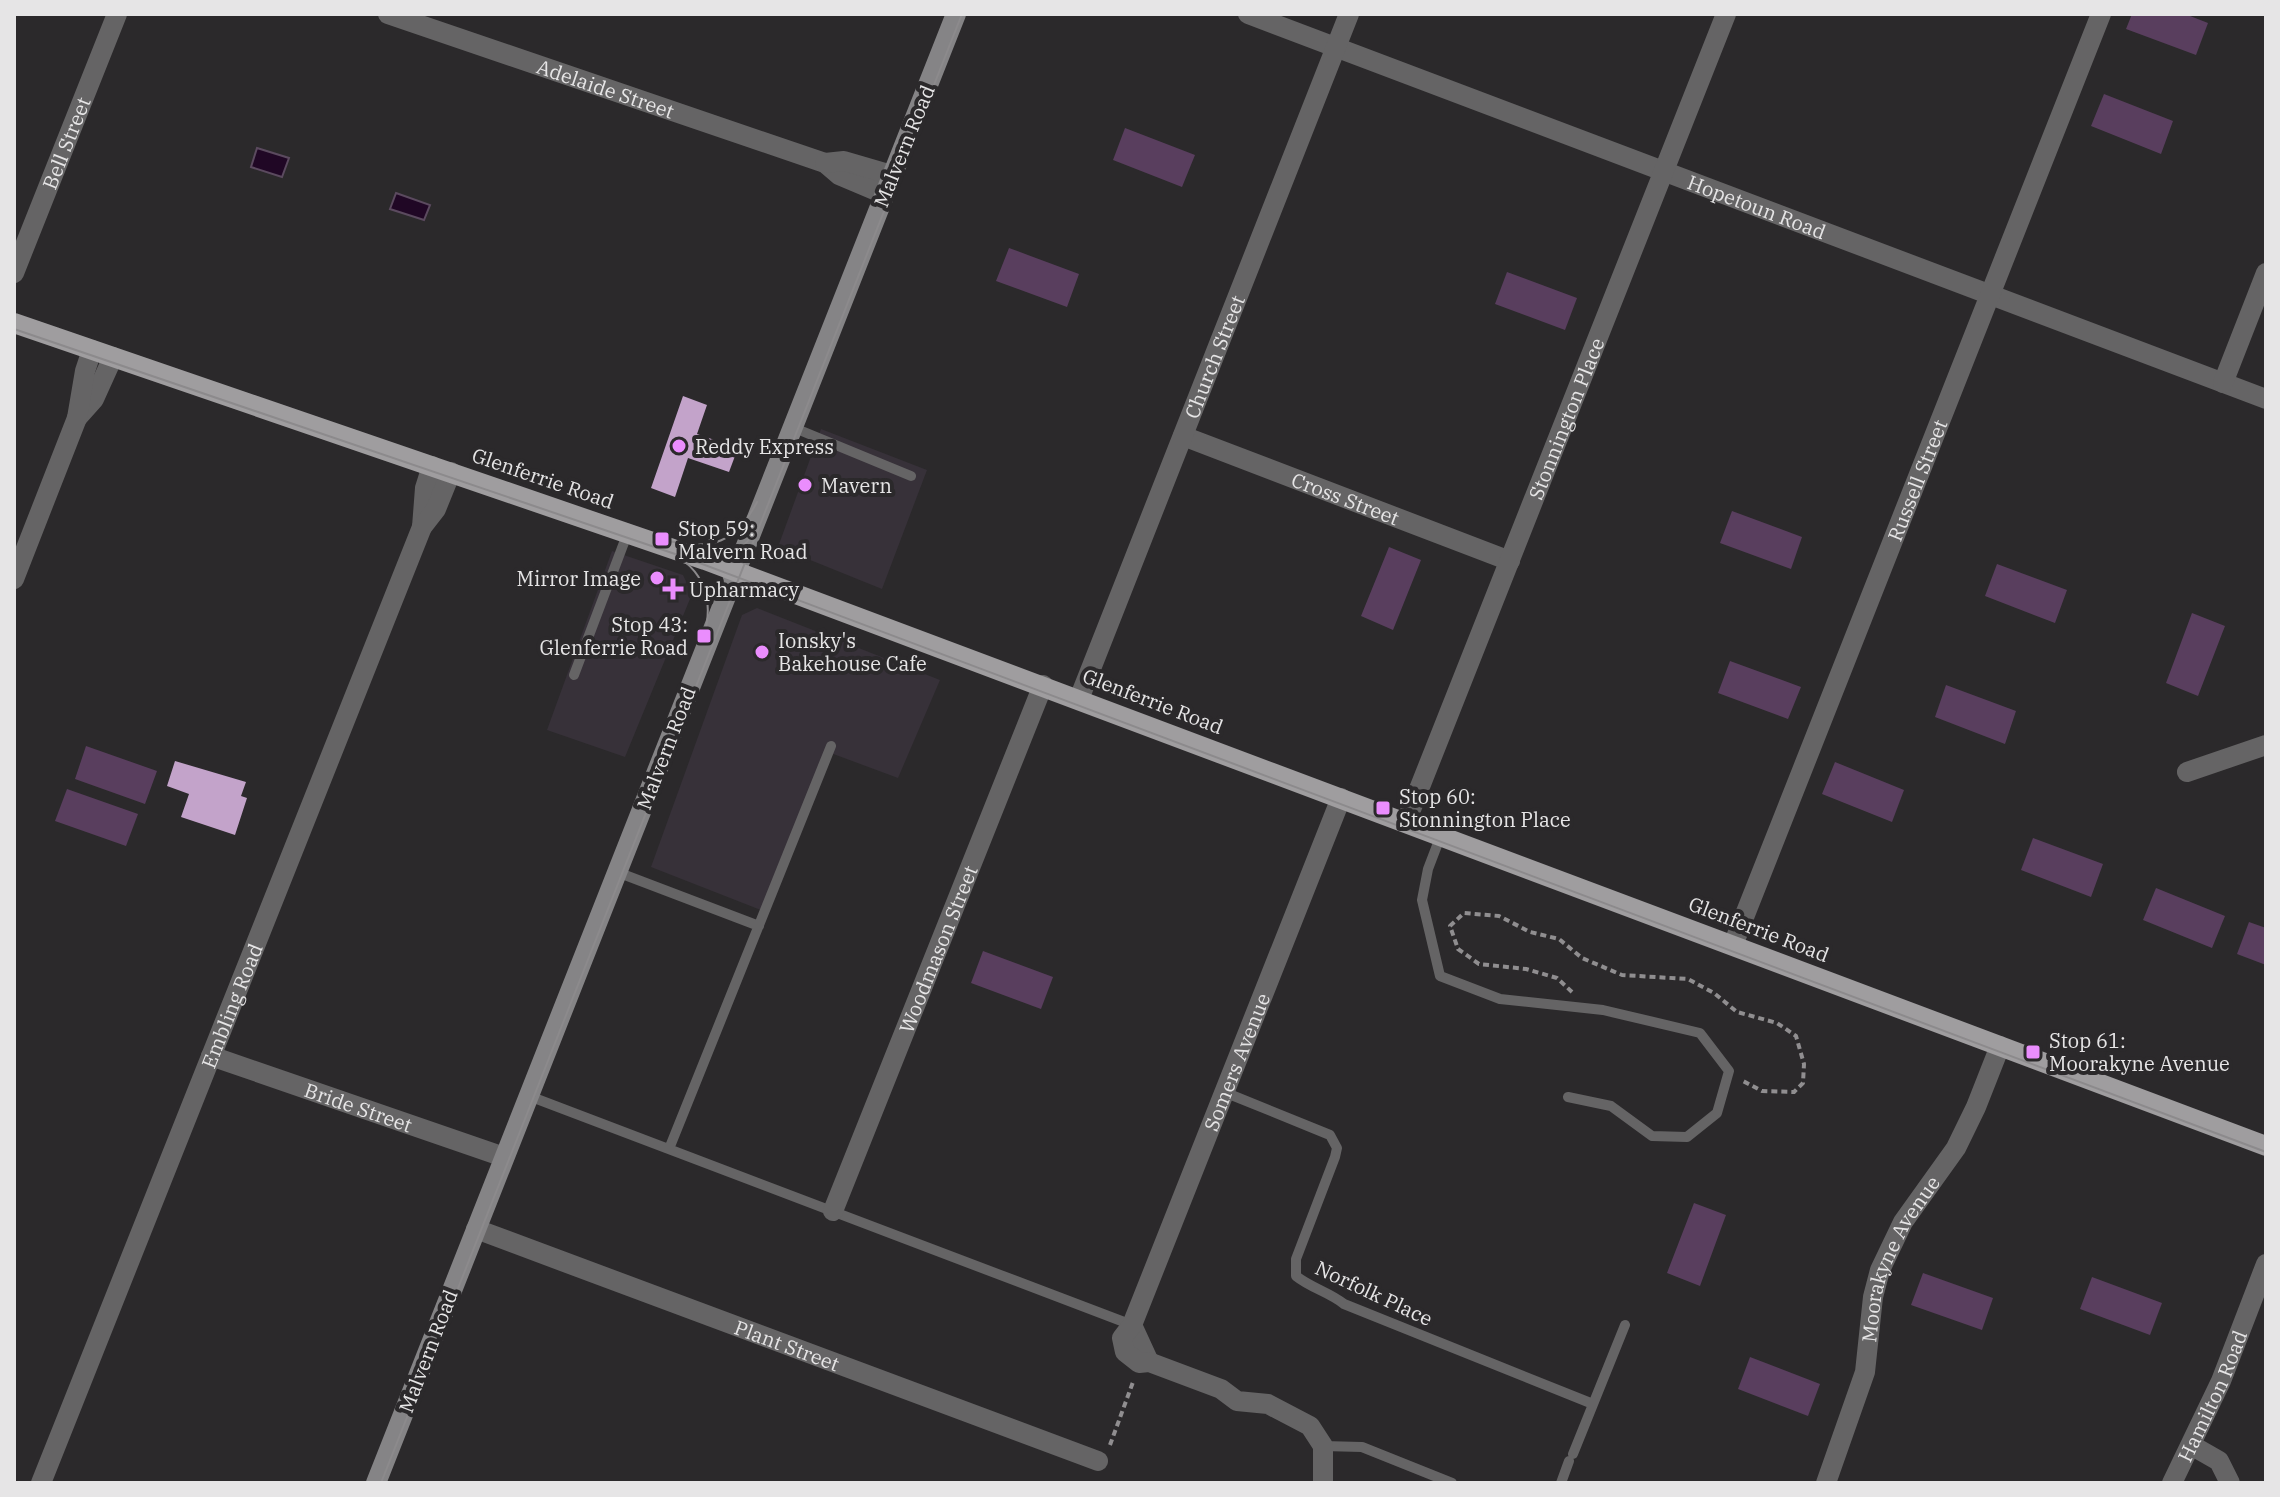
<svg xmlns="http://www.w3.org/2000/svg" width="2280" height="1497" font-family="'IBM Plex Serif',serif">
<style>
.built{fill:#373139}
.green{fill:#593e5e}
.water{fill:#200725;stroke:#5b4a5f;stroke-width:2}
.building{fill:#c3a3ca}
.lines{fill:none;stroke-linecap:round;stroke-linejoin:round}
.path{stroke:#908e90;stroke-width:4;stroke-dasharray:6 4;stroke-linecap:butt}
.lane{stroke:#656465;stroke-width:10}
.street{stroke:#656465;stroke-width:20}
.secondary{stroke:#858486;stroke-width:20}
.primary{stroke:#9f9d9f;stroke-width:20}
.tram{stroke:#8c8a8c;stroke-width:2}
.poi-dot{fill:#ea8dfd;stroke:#2b292b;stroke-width:3}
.labels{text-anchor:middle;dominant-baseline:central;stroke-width:8;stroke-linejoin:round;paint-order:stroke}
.street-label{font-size:20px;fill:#e6e5e6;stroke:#2b292b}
.poi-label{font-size:20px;fill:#e6e5e6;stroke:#2b292b;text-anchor:start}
</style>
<rect width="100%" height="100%" fill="#2b292b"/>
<!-- built -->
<path class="built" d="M821,429l106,41 -45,119 -104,-42z
M612,551l71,24 9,19 -67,163 -78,-27z
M757,608l183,72 -42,98 -70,-26 -62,160 -115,-45 91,-252z"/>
<!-- green -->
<path class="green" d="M2132,14h53l23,9 -12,32 -70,-26z
M2104,94l69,27 -12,33 -70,-28z
M1125,128l70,27 -13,32 -69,-27z
M1009,248l70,26 -12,33 -71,-26z
M1507,272l70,26 -12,32 -70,-26z
M1732,511l70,26 -11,32 -71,-26z
M1389,547l32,13 -28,70 -32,-14z
M1997,564l70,26 -12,33 -70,-27z
M2192,613l33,13 -27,70 -32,-13z
M1730,661l71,26 -13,32 -70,-26z
M1946,685l70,26 -11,33 -70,-27z
M86,746l71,25 -12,33 -70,-25z
M1835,762l69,28 -12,32 -70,-28z
M67,789l71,25 -12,32 -71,-25z
M2033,838l70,26 -12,33 -70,-27z
M2156,888l69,28 -13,32 -69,-28z
M2249,922l17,6v37l-29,-11z
M983,951l70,26 -12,32 -70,-26z
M1694,1203l32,12 -26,71 -33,-13z
M1923,1273l70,25 -11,32 -71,-25z
M2092,1277l70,26 -12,32 -70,-26z
M1750,1357l70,27 -12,32 -70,-27z"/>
<!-- water -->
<path class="water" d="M257,148l32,10 -7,19 -31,-10z
M396,193l34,12 -6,15 -34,-11z"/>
<!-- building -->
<path class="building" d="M683,396l24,9 -10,29 41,14 -9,24 -41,-14 -13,39 -24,-9z
M175,761l71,21 -5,14 6,2 -12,37 -54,-18 8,-23 -22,-8z"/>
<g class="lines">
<!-- path -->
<path class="path" d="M1572,992l-15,-14 -31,-9 -47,-5 -21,-15 -8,-23 14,-13 35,3 31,16 29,7 23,19 40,17 66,4 26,14 23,19 40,11 19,13 8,28 -1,19 -9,9 -32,-1 -19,-10
M1110,1445l23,-63"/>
<!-- lane -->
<path class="lane" d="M792,427l119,49
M574,675l54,-143
M1441,835l-13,34 -6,31 18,76 60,23 103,11 97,23 29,38 -12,42 -30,24 -35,-1 -41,-30 -43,-9
M617,872l142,54
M1224,1092l106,43 7,13 -2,9 -39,102v17c15,12 33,16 48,28l249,100
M529,1096l603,229
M669,1149l162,-403
M1323,1446l39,1 90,36
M1573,1454l52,-129
M1561,1483l8,-22"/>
<!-- street -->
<g class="street">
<path id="s1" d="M388,14l437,149 14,12 45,19"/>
<path id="s2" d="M1248,14l1018,385"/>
<path d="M825,163l19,-2 48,14"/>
<path id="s3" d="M14,273l103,-259"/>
<path d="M2223,383l43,-110"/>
<path d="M77,418l17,-19 19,-42"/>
<path id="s4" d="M1183,436l327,125"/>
<path d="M422,527l3,-39 7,-22"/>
<path d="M14,579l63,-161 8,-47 7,-21"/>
<path id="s5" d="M1079,699l270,-685"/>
<path d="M2187,772l79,-27"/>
<path id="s6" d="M1406,822l320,-808"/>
<path id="s7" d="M1733,945l368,-931"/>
<path id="s8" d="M211,1056l293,101"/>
<path id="s9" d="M833,1211l210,-526"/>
<path id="s10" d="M476,1229l622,232"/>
<path d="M1132,1325l17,37"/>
<path d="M2191,1445l28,16 11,22"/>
<path id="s11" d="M41,1483l381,-956 14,-18 15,-37"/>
<path id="s12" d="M1323,1483v-37l-13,-20 -42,-22 -31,-3 -16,-12 -72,-27 -10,1 -14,-11 -3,-14 10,-13 209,-527"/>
<path id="s13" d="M1826,1483l39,-111 8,-75 7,-27 23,-48 53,-74 20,-41 24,-61"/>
<path id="s14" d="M2172,1483l49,-102 45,-117"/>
</g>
<!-- secondary -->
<path class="secondary" d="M376,1483l580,-1469"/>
<!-- primary -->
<path class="primary" d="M14,323l691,237 1561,586"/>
<!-- tram -->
<path class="tram" d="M14,329l667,227 1585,596
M669,541c43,10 67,1 88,-39
M700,560c21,0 39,-7 52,-24
M684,561c25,20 28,46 20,75
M381,1483l581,-1469"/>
</g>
<!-- markers -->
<g class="poi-dot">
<circle cx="679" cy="446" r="8"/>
<circle cx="805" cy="485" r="8"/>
<rect x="654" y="531" width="16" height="16" rx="4"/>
<circle cx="657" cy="578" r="8"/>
<path d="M669 577h8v8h8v8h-8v8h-8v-8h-8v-8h8z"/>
<rect x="696" y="628" width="16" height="16" rx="4"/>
<circle cx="762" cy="652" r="8"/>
<rect x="1375" y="800" width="16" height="16" rx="4"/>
<rect x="2025" y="1044" width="16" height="16" rx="4"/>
</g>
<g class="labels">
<!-- street labels -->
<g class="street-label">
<text stroke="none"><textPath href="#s1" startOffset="230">Adelaide Street</textPath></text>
<text stroke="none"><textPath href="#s3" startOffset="140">Bell Street</textPath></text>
<text transform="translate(904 146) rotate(-68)">Malvern Road</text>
<text stroke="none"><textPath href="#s2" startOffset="544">Hopetoun Road</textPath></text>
<text stroke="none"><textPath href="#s5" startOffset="368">Church Street</textPath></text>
<text stroke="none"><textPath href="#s6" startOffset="434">Stonnington Place</textPath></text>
<text transform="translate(543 478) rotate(19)">Glenferrie Road</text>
<text stroke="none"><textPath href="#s7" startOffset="500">Russell Street</textPath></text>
<text stroke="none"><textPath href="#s4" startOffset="174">Cross Street</textPath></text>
<text transform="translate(1153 701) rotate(21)">Glenferrie Road</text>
<text transform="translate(666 748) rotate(-69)">Malvern Road</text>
<text transform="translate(1759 929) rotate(21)">Glenferrie Road</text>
<text stroke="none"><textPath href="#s9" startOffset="282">Woodmason Street</textPath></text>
<text stroke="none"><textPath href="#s11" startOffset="514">Embling Road</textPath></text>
<text stroke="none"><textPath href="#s12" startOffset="578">Somers Avenue</textPath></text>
<text stroke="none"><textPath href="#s8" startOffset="156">Bride Street</textPath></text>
<text stroke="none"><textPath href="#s13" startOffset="238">Moorakyne Avenue</textPath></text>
<text transform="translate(1374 1293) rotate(25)">Norfolk Place</text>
<text stroke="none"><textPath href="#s10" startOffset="332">Plant Street</textPath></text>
<text transform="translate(428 1351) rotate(-69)">Malvern Road</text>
<text stroke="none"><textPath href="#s14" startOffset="96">Hamilton Road</textPath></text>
</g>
<!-- poi labels -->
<g class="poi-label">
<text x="695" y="446">Reddy Express</text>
<text x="821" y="485">Mavern</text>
<text x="678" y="528">Stop 59:<tspan x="678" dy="23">Malvern Road</tspan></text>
<text x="641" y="578" text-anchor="end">Mirror Image</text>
<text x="689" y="589">Upharmacy</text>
<text x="688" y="624" text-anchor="end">Stop 43:<tspan x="688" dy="23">Glenferrie Road</tspan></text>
<text x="778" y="640">Ionsky's<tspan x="778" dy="23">Bakehouse Cafe</tspan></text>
<text x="1399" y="796">Stop 60:<tspan x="1399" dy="23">Stonnington Place</tspan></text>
<text x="2049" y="1040">Stop 61:<tspan x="2049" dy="23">Moorakyne Avenue</tspan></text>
</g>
</g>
<!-- border -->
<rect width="2280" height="1497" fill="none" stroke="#e6e5e6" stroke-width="32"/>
</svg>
